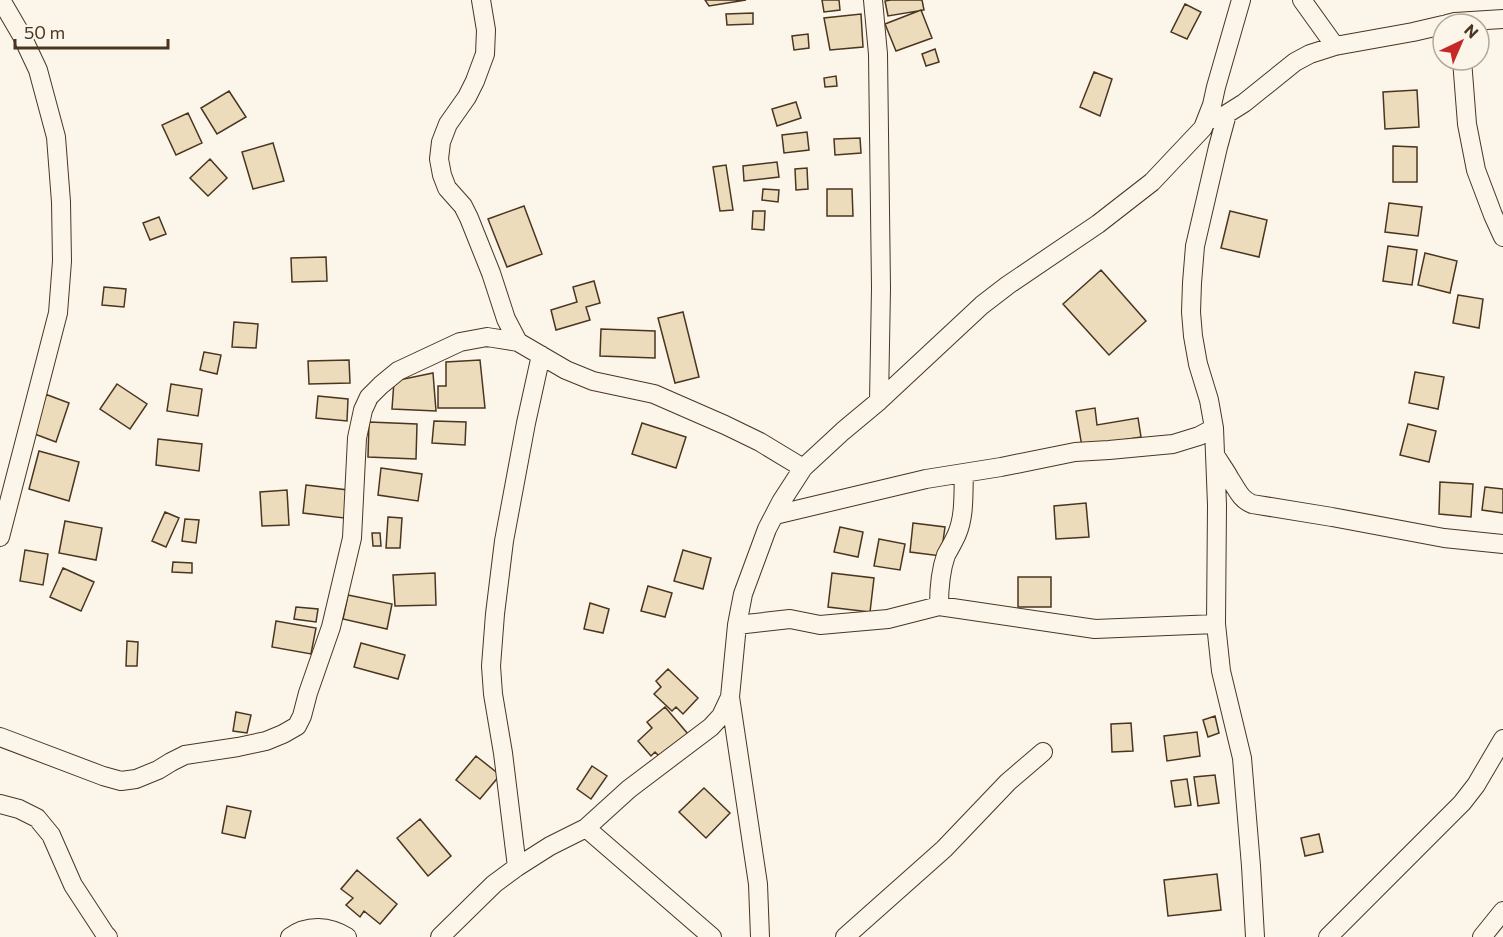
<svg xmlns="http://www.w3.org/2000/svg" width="1503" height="937" font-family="Commissioner,sans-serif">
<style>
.building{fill:#ecdcbc;stroke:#4a3520;stroke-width:1.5}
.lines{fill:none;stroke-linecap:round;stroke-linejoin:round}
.street-casing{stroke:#4a3520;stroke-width:20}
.street{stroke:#fbf6e9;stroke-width:18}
</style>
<rect width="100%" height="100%" fill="#fbf6e9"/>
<!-- building -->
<path class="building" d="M705,0h41l-37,6z
M822,0h17l1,10 -16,2z
M891,0h31l2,10 -36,6 -3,-15z
M1185,4l16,8 -14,27 -16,-7z
M921,10l11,28 -36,13 -11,-27z
M753,13v11l-26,1 -1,-11z
M861,14l2,33 -33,3 -6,-32z
M808,34l1,14 -15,2 -2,-14z
M935,49l4,13 -13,4 -4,-12z
M1094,72l18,7 -12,37 -20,-9z
M836,76l1,10 -12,1 -1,-9z
M1417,90l2,37 -34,2 -2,-37z
M229,91l17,26 -29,17 -16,-26z
M796,102l5,16 -24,8 -5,-17z
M188,113l14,30 -26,12 -14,-30z
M807,132l2,18 -25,3 -2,-18z
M860,138l1,15 -26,2 -1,-16z
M273,143l11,38 -31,8 -11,-37z
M1393,146l24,1v35h-24z
M210,159l17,19 -19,18 -18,-18z
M777,162l2,15 -35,4 -1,-15z
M726,165l7,45 -13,1 -7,-44z
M807,168l1,21 -12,1 -1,-21z
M763,189l16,1 -1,12 -16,-2z
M827,189h25l1,27h-26z
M1389,203l33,4 -4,29 -33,-4z
M524,206l18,48 -35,13 -19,-48z
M753,211h12l-1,19 -12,-1z
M1230,211l37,9 -8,37 -38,-9z
M159,217l7,17 -16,6 -7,-17z
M1388,246l29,4 -5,35 -29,-4z
M1425,253l32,8 -7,32 -32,-8z
M326,257l1,24 -35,1 -1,-24z
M1101,270l45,51 -37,34 -46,-51z
M594,281l6,22 -14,4 4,13 -34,10 -5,-20 26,-8 -4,-15z
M104,287l22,2 -2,18 -22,-2z
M1458,295l25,4 -4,29 -26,-5z
M683,312l16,65 -24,6 -17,-65z
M234,322l24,2 -2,24 -24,-1z
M601,329l54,2v27l-55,-2z
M204,352l17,3 -4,19 -17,-4z
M349,360l1,23 -41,1 -1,-23z
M480,360l5,48h-47v-22h8v-24z
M1415,372l29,5 -6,32 -29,-6z
M433,373l3,38 -44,-2 2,-28z
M117,384l30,20 -17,25 -30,-20z
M171,384l31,5 -4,27 -31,-5z
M45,394l24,9 -13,39 -24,-9z
M318,396l30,3 -1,22 -31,-3z
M1095,408l2,17 41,-7 3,19 -59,10 -6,-36z
M434,421l32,1 -1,23 -33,-2z
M369,422l48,2 -1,35 -48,-2z
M642,423l44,14 -10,31 -44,-14z
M1408,424l28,7 -7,31 -29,-7z
M158,439l44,5 -3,27 -43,-6z
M39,451l40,11 -10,39 -40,-12z
M381,468l41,6 -4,27 -40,-6z
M1440,482l33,2 -2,33 -32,-3z
M306,485l42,5 -4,28 -41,-5z
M1485,487l18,2v24l-21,-3z
M287,490l2,35 -27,1 -2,-34z
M1086,503l3,34 -33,2 -2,-33z
M165,512l14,6 -13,29 -14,-6z
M388,517l14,1 -2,30h-14z
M185,519l14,1 -3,23 -14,-2z
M65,521l37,7 -6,32 -37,-7z
M913,523l32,4 -4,29 -31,-4z
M840,527l23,5 -5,25 -24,-5z
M372,533h8l1,13h-8z
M879,539l26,5 -5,26 -26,-4z
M25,550l23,4 -5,31 -23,-4z
M683,550l28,8 -8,31 -29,-8z
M173,562l19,1v10l-20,-1z
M63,568l31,14 -13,29 -31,-14z
M435,573l1,32 -41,1 -2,-31z
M832,573l42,5 -4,34 -42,-5z
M1018,577h33v30h-33z
M648,586l24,7 -7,24 -24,-6z
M348,595l44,9 -5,25 -44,-10z
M590,603l19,6 -6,24 -19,-4z
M296,607l22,2 -2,13 -22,-3z
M276,621l40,7 -5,26 -39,-7z
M127,641l11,1 -1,24h-11z
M361,643l44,12 -7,24 -44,-12z
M668,669l30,29 -15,16 -7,-7 -4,4 -18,-17 7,-7 -5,-6z
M665,707l23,27 -28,23 -5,-5 -4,4 -13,-15 14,-13 -5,-6z
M236,712l15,3 -4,18 -14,-2z
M1215,716l4,17 -11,4 -5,-17z
M1131,723l2,28 -21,1 -1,-28z
M1197,732l3,24 -33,5 -3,-25z
M476,756l24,19 -20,24 -24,-19z
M592,766l15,10 -16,23 -14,-10z
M1215,775l4,28 -21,3 -4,-29z
M1187,779l4,26 -16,2 -4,-26z
M704,788l26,25 -24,25 -27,-26z
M227,806l24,5 -6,27 -23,-5z
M420,819l31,37 -23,20 -31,-38z
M1319,834l4,18 -18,4 -4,-18z
M357,870l40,34 -17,20 -16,-13 -4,6 -14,-12 7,-7 -12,-9z
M1217,874l4,36 -53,6 -4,-36z"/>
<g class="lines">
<!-- street casing -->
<g class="street-casing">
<path id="street" d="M481,0l5,30 -1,24 -10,27 -8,16 -19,27 -7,18 -2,17 3,16 5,13 16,18 6,12 22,55 15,46 12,23 48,28 27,11 61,13 71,31 35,17 43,26
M873,0l5,54 3,234 -2,113
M1302,0l33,46
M1447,24l8,-2 48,-3
M1462,60l5,64 9,46 17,45 10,22
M1227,114l-9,33 -23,99 -3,37 -1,29 2,24 5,28 11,36 5,28 3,77 -1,119 5,47 21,87 9,108 4,71
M1217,120l27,-17 51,-41 15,-8 25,-8 78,-14 30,-7
M1217,458c4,7 9,13 13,21 7,10 10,20 22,25l80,13 112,21 59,6
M775,515l151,-36 75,-12 74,-15 34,-2 64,-6 26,-8 15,-8
M0,537l58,-224 4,-52 -1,-59 -5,-65 -18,-67 -16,-34 -21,-36
M939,606c0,-17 1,-34 7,-51 4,-7 8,-14 11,-21 8,-19 6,-41 7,-61
M737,625l53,-6 30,6 68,-6 51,-13 156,23 121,-5
M0,737l103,39 18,5 15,-2 22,-9 13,-8 14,-7 53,-8 28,-6 17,-7 14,-8 5,-10 6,-23 23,-66 21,-89 5,-100 6,-28 6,-13 12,-12 17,-14 62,-29 27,-5 31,5
M0,804l19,5 18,9 14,17 22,50 32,49 3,3
M586,828l126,109
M517,867l-14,-114 -10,-59 -2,-28 4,-52 9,-73 22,-118 15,-68
M290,937c18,-13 39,-11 57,0
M440,937l54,-53 23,-17 33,-21 36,-18 43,-39 82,-62 10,-11 9,-19
M760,937l-2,-53 -28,-187 7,-72 6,-31 24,-65 14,-27 22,-34 40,-37 36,-30 103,-96 26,-20 90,-61 54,-42 51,-54 9,-23 4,-18 25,-87
M845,937l99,-88 64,-67 35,-30
M1328,937l134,-134 14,-18 27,-46
M1482,937l21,-26"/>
</g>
<!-- street -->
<use href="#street" class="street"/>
</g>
<!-- north arrow -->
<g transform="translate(1461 42) rotate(44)"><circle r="28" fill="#fbf6e9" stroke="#b4a999" stroke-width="1.5"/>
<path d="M0-4.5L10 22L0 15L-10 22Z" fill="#c62828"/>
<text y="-9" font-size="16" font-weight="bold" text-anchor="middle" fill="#4a3520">N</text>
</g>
<!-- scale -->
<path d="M15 39v9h153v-9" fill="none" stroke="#4a3520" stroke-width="3"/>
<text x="24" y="39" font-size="18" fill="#4a3520" stroke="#fbf6e9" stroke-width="4.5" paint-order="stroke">50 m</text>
</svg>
